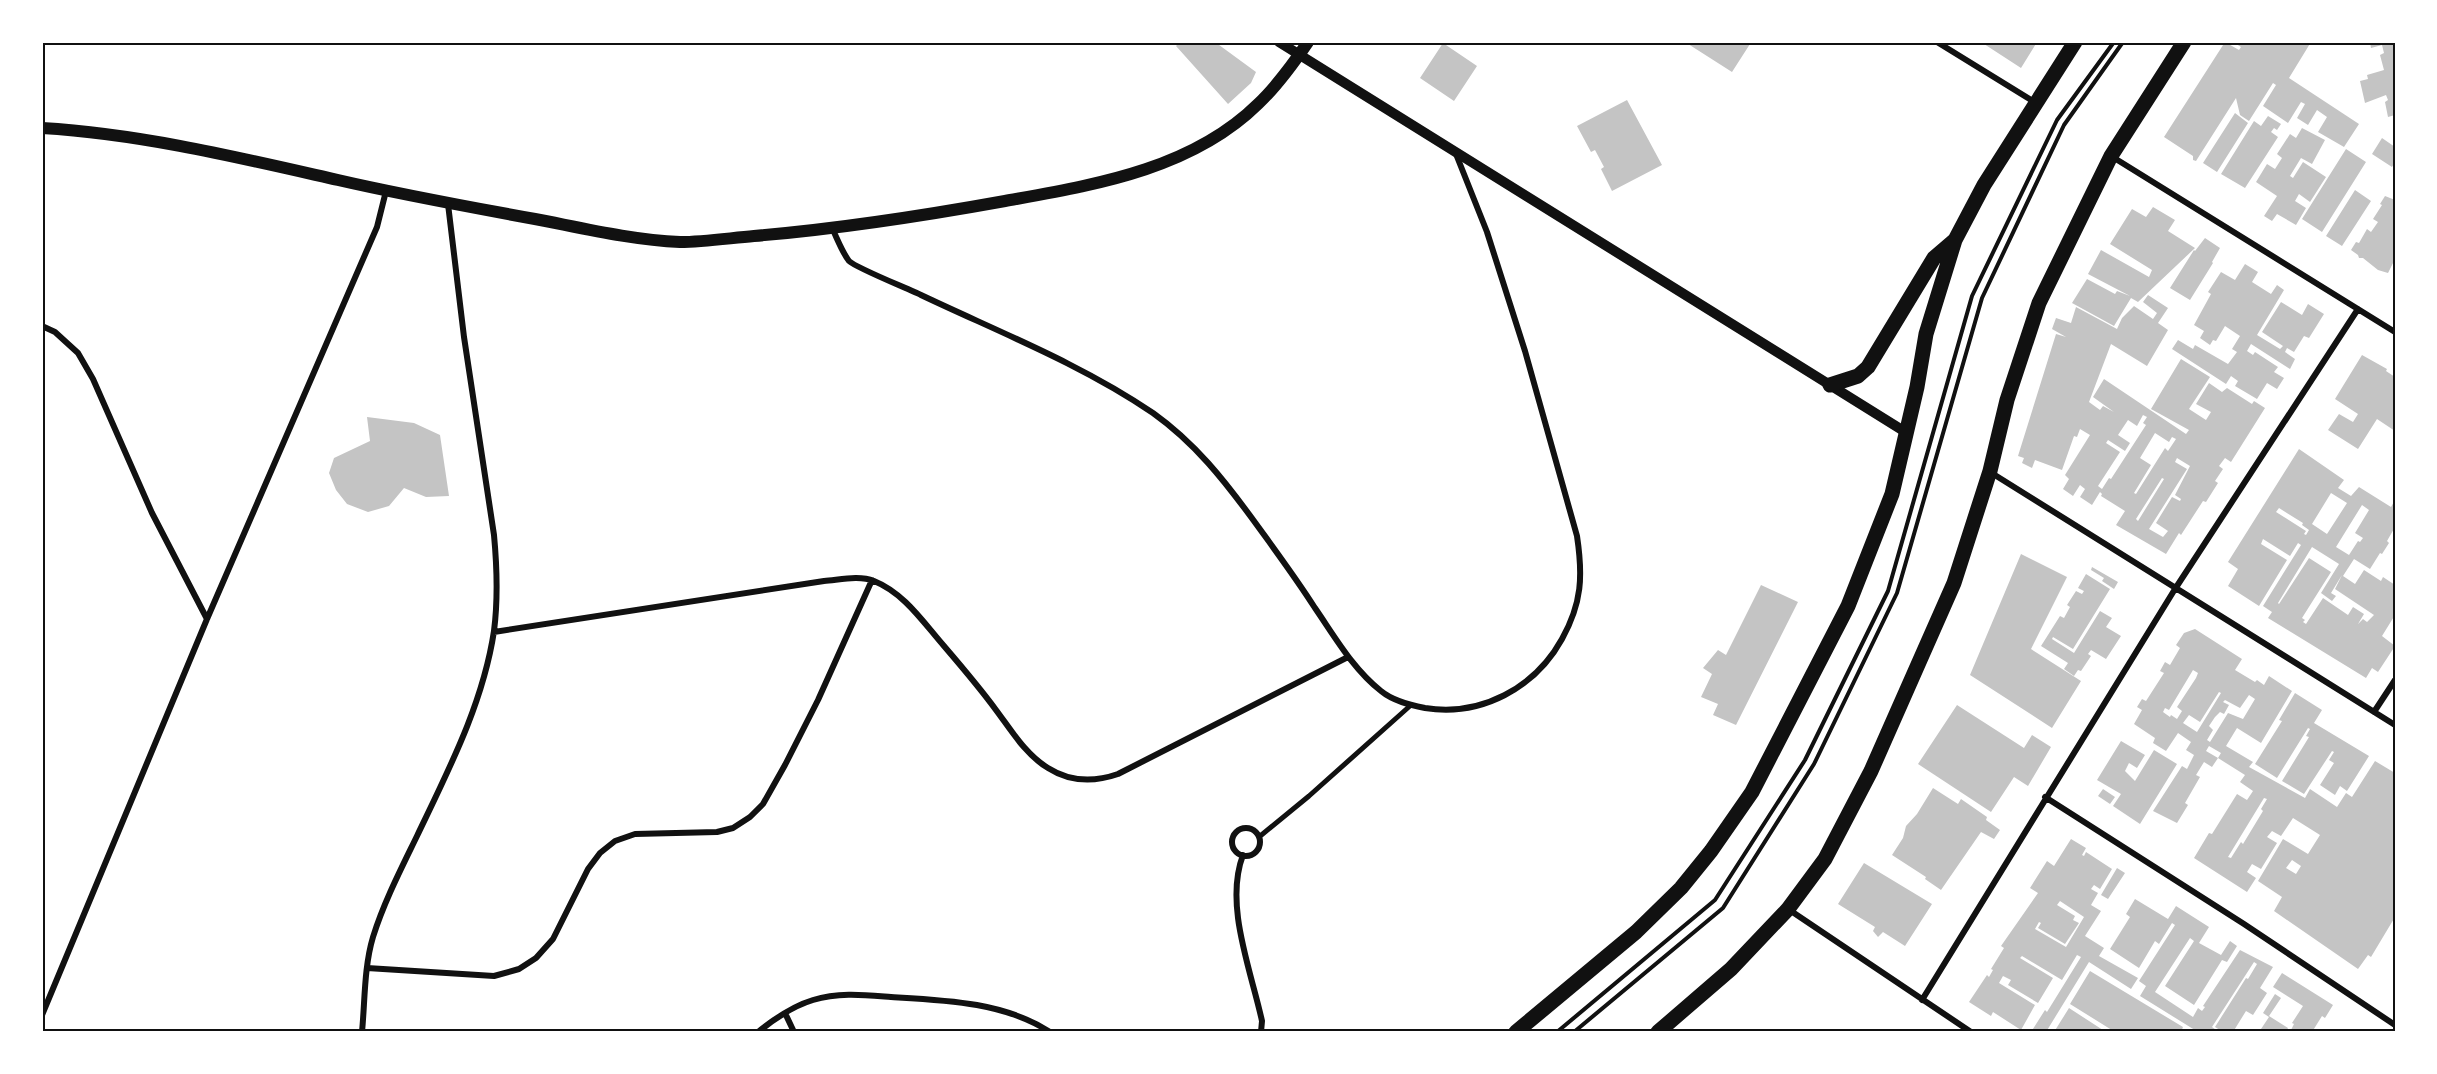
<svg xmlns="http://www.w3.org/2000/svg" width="2437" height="1074" font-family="Signika,sans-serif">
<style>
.building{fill:#c4c4c4;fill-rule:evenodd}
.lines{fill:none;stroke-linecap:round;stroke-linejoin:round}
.path{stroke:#111;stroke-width:4}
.pedestrian{stroke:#111;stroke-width:5}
.minor{stroke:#111;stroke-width:6}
.tertiary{stroke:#111;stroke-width:10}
.secondary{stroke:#111;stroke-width:12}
.primary{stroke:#111;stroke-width:15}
.neatline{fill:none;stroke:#111;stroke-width:2}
</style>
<rect width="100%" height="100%" fill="#fff"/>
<!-- building -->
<path class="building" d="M1180,42h35l41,30 -5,11 -23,21 -52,-58z
M1685,42h61l4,2 -18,28z
M1981,42h56l-16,26z
M2225,42l14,8 2,-3 -8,-5h78l-22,36 70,46 -15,23 -26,-15 9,-15 -10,-7 -9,15 -11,-7 8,-14 -4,-2 -13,21 -25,-17 13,-21 -3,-2 -24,38 -9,-6 -4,-17 -40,63 -3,-1v-4l-29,-19z
M2370,42h25v73l-7,2 -3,-15 3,-2 -2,-5 -21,8 -5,-22 8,-2 -1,-4 17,-5 -4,-15 4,-2 -2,-8 -11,3z
M1443,43l34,23 -23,35 -34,-23z
M1627,100l35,65 -50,26 -11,-22 3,-2 -9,-17 -4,2 -14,-26z
M2235,113l13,10 -31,49 -14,-9z
M2268,116l13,8 -4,6 -3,-2 -3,4 7,5 -33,51 -24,-14 33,-53 7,5z
M2302,128l23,12 -13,24 -11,-6 -11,18 3,2 10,-16 23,15 -16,25 -11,-8 -4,7 11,7 -10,17 -19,-11 -5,7 -8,-5 13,-20 -21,-14 11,-18 8,5 7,-11 -5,-4 13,-20 6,4z
M2382,138l13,9v15l-3,5 -20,-13z
M2346,149l20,13 -44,70 -20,-13z
M2355,190l16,11 -29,45 -16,-10z
M2385,196l10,4v59l-7,14 -10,-3 -15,-12h-4l-1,-3 -7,-5 5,-8 3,1 8,-14 4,3 7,-10 -5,-3 9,-14 -2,-1z
M2153,207l22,13 -7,11 27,17 -57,54 -7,-4 -17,28 -42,-23 15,-24 28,15 2,-3 13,5 -42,-22 13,-24 48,27 3,-7 -42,-26 22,-35 14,8z
M2205,238l15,10 -8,14 1,1 -23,37 -20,-12 24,-38 1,1z
M2245,264l13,8 -6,10 19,12 6,-9 7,5 -27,45 23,14 3,-3 -21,-14 19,-30 21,13 6,-11 16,10 -15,24 -5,-2 -10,16 -7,-4 -2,4 10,7 -5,10 -39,-25 -4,7 6,4 2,-3 23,15 -4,5 10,6 -7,11 -10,-6 -10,16 -22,-13 3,-5 -7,-5 -5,8 -54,-35 6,-9 15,9 2,-4 33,19 9,-12 -5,-3 8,-13 -15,-10 -9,15 -3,-1 -3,5 -10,-7 4,-7 -10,-6 17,-31 -3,-2 13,-20 14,8z
M2148,295l20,13 -10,15 10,7 -21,36 -36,-22 -22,58 11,8 3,-4 11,6 -21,-15 11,-18 82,55 3,-4 -38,-21 30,-50 29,18 -21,32 17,11 5,-8 -15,-8 13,-21 13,9 5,-4 25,16 2,-3 11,7 -34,54 -6,-4 -6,8 4,3 -8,12 3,2 -12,19 -3,-1 -22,34 -2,-2 -13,21 -50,-29 9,-14 -24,-15 1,-2 -2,-2 -8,13 -12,-8 5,-8 -5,-4 -7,11 -10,-7 6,-10 -4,-4 25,-40 -10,-6 -3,8 -3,-1 -12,34 -27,-10 -3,8 -10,-5 2,-5 -6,-2 38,-122 10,3 -14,-8 4,-11 15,5 5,-16 41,22 5,-11 12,-12 19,13 4,-6 -14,-11zM2143,415l4,2 -4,6 3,2 -35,54 -2,-1 -7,11 -4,-3 22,-34 -14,-9 2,-3 17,11 5,-8 -12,-8 10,-15 9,6zM2155,433l14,9 3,-5 4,2 -8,12 -3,-3 -29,46 -2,-1 17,-28 -11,-7zM2177,458l13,8 -15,29 6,4 -1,2 -8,-4 -16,26 12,8 -5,6 -14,-8 38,-60 -12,-7zM2162,478l2,1 -26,42 -2,-2z
M2362,355l25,14 -1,2 9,6v54l-18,-12 -19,30 -30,-19 11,-16 14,8 5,-8 -23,-15z
M367,417l47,6 26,12 9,61 -23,1 -22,-9 -15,18 -21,6 -21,-8 -11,-14 -7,-17 5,-15 36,-17z
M2299,449l45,31 -6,8 13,8 8,-9 32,20 4,-7v27l-8,14 2,2 -7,11 -2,-1 -10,16 -16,-10 -11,17 12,8 9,-14 17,11 2,-4 12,8v30l-13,21 13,10 -17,26 -6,-4 -6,10 -98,-60 4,-6 -9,-6 38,-61 -3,-2 -8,13 -27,-17 -2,5 26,16 -28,46 -31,-20 10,-17 -10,-7zM2331,493l16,10 -20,31 -15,-10zM2362,505l7,5 -14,23 8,5 -3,4 -2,-1 -9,14 -13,-8zM2279,508l24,15 -1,2 7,5 -3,5 -2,-1 2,-3 -30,-19zM2312,547l27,17 -18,29 11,8 4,-5 -5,-3 11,-18 -7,14 39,26 -7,7 -4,-3 -5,5 6,-10 -11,-7 -5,8 -25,-17 -17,26 -3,-2 2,-2 -3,-2 29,-46 -22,-14 -30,46 -1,-1z
M2021,554l46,23 -36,72 50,32 -29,47 -82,-53z
M2092,567l26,15 -4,7 -12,-8 2,-3 -13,-8z
M2086,574l24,15 -37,60 -20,-12 -1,2 22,14 26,-42 12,7 -6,9 15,9 -15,23 -15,-9 -3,4 3,2 -10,15 -3,-1 -4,6 -10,-7 4,-6 -27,-17 19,-30 4,2 6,-11 -3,-2 9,-14 6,3 2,-3 -6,-3z
M1761,585l37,17 -62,123 -23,-10 5,-11 -17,-7 11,-23 -9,-6 15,-18 8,5z
M2195,629l47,30 -7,11 20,12 2,-2 7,5 5,-9 23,15 -31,52 -24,-15 -11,18 27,16 -4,5 56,31 5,-9 27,18 9,-14 6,4 23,-36 20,12v144l-24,40 -3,-2 -10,14 -84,-58 8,-14 -24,-16 25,-42 25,15 12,-19 -27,-17 -12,18 -9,-5 -5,6 10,6 -16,26 -9,-5 -5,8 9,6 -9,14 -53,-34 15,-25 3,1 25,-40 10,6 6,-9 -13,-9 5,-7 -27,-17 3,-5 -12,-7 -3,5 12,7 -6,9 -8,-5 -8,13 4,2 -15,26 3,2 -11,18 -24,-12 29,-45 5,3 7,-14 -8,-5 5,-8 -13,-9 -12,18 -13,-8 2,-5 -21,-14 8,-14 -5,-3 5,-8 4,2 18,-28 -4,-2 5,-9 5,3 10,-17 -4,-3 8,-12zM2193,670l5,3 -2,5 -19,29 5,4 -5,8 -6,-4 -1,2 -7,-5 2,-4 4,2zM2219,692l2,1 -24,39 -14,-9 6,-8 11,7zM2249,695l6,4 -12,20 -15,-6 -18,29 -3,-2 6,-10 -4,-4 6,-9 5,-5 4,2 5,-9 -6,-3 2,-2 15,8zM2264,798l3,1 -6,10 2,2 -20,33 -2,-2 -10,16 -3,-1zM2292,860l9,6 -5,8 -10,-6z
M2295,693l27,17 -8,13 55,33 -22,35 -7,-5 -5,9 -15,-10 14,-22 -5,-3 5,-8 -2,-1 -28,43 -22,-13 27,-44 -3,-1 4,-7 -2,-1 -31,50 -22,-14 27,-43 -3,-1z
M1957,705l67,43 8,-13 19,12 -23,39 -14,-9 -23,35 -73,-48z
M2121,741l24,14 -8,13 -8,-5 -4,8 10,10 19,-31 23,14 -37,60 -27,-18 8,-12 -24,-14z
M1933,788l25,16 3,-5 26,18 -1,3 14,10 -6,9 -13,-7 -40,58 -16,-11 1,-2 -34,-22 11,-17 3,-12 11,-12z
M2103,789l12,8 -5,7 -12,-8z
M2071,839l15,9 -4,7 2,1 2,-4 26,17 -12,20 -6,-4 -3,4 7,4 -7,12 10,6 -16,25 19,12 -5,8 39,22 -7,11 -42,-27 -43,70h-15l14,-22 2,2 34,-55 -4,-2 -15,25 -40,-24 -2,2 33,20 -15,25 -30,-18 3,-5 -8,-4 -4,7 36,22 -14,25 -28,-18 -2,4 -22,-14 18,-27 2,2 4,-7 -2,-1 13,-21 -3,-2 37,-53 -8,-5 17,-27 7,5zM2060,901l24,16 -18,30 -31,-18 4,-7 2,1 -3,5 27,16 14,-21 -6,-3 2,-4 -18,-11z
M1864,863l68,41 -27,42 -22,-14 -5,5 -5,-6 2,-4 -37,-23z
M2117,868l8,5 -17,26 -7,-4z
M2135,899l33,20 8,-13 33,21 -10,16 22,12 9,-14 7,5 -10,16 -5,-2 -28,45 -29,-19 29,-45 -4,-3 -35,54 38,25 5,-9 4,3 3,-4 -2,-1 37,-56 33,17 -13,21 7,5 -14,22 -7,-4 -13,21h-10l-8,-5 31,-49 2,1 9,-15 -3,-2 -42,65 7,5h-21l-58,-36 6,-10 -7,-5 36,-56 -3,-2 -13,21 -4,-3 -16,27 -29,-19 20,-32 -4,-3z
M2090,971l93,56 -2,5h-66l-45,-28z
M2282,973l51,32 -8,13 -3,-2 -10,16h-22l4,-8 -2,-1 11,-17 -30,-19z
M2275,994l6,4 -12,18 19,12 -2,4h-27l10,-15 -6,-4z
M2069,1008l37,24h-52z"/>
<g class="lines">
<!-- path -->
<path class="path" d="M1557,1032l158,-132 90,-140 83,-169 84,-295 85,-176 57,-78
M1574,1032l149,-124 91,-144 83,-171 85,-295 82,-173 59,-83"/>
<!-- pedestrian -->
<path class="pedestrian" d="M1259,837l50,-41 102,-91"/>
<!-- minor -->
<path class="minor" d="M1937,42l99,61
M2111,156l284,176
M832,228c5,10 10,24 17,33 7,7 60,28 72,34 78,37 160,69 232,118 42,30 71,67 101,108 21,29 42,57 61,87 20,29 38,61 66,83 12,10 29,14 44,17 56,9 110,-20 137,-69 20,-36 21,-63 15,-103l-52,-185 -38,-119 -31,-78
M42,326l13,6 23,21 15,26 59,134 55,106
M1990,472l405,253
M494,632l330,-51c15,-1 35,-6 50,0 30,12 49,41 70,65 18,21 36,42 52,64 15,20 30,45 52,58 22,14 47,14 70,6l230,-117
M2374,712l21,-32
M2045,797l199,127 151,101
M1232 842a14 14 0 1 1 28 0a14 14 0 1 1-28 0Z
M1243,855c-19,50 8,115 19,166l-1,11
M1788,909l183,123
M367,968l127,8 25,-7 17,-11 17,-19 35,-70 12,-16 15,-12 20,-7 82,-2 16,-4 17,-11 13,-13 22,-39 33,-65 54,-120
M1922,1000l253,-411 183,-280
M785,1013l9,19
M42,1015l165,-396 170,-392 9,-36
M362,1032c3,-31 2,-65 11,-95 11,-35 28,-68 44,-101 31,-65 66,-132 77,-205 4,-31 3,-64 0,-96l-30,-198 -16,-133
M758,1032c16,-13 35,-26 55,-32 26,-8 52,-5 78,-3 53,3 113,5 159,35"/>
<!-- tertiary -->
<path class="tertiary" d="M1279,42l628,391"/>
<!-- secondary -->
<path class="secondary" d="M42,128c100,6 199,30 296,52 65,15 131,27 197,39 47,9 97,21 145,23 24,0 50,-4 74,-6 84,-7 168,-20 251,-35 88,-16 186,-31 253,-97 19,-18 35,-40 50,-62"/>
<!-- primary -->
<path class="primary" d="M1830,385l28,-9 10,-9 66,-109 21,-18
M1516,1032l120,-100 45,-44 30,-37 41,-59 96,-186 44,-112 25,-107 9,-53 29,-94 29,-55 91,-143
M1658,1032l73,-63 57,-60 37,-50 46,-88 83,-188 36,-112 17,-71 32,-97 72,-147 73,-114"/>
</g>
<!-- border -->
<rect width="2437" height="1074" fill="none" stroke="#ffffff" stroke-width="87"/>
<rect x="44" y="44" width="2350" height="986" class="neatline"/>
</svg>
